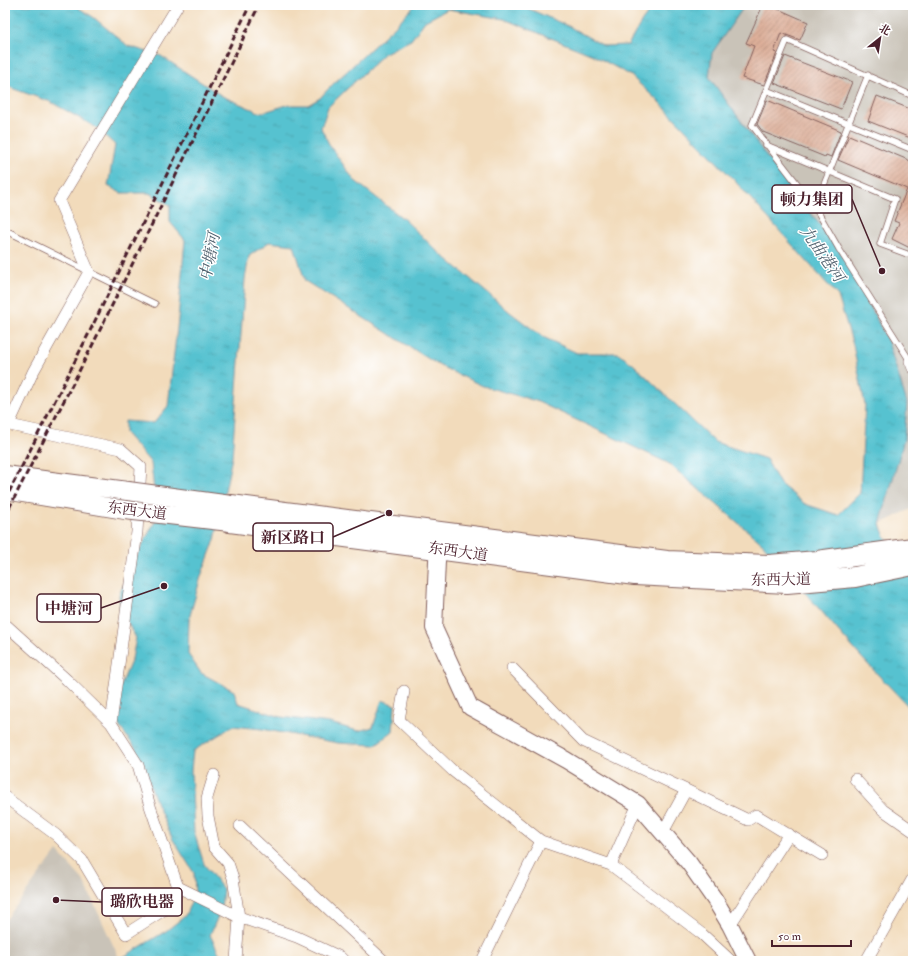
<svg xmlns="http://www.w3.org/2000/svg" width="918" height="966" font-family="'IM FELL Double Pica','Noto Serif SC',serif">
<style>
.industrial{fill:#c9c3b8}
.water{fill:url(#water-ripples);stroke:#50707e;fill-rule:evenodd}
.building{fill:url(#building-hatch)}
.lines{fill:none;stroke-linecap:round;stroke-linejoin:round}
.lane-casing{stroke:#85615d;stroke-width:7}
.street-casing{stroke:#85615d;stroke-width:12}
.secondary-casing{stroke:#85615d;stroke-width:18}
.primary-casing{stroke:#85615d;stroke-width:20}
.highway-casing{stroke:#85615d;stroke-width:22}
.lane{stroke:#fff;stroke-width:5.5}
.street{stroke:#fff;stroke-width:11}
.secondary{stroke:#fff;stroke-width:16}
.primary{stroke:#fff;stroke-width:18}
.highway{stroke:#fff;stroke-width:20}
.rail{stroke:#4a1f2b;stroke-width:3;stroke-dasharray:6 3;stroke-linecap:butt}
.primary-bridge-casing{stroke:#85615d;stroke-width:20;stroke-linecap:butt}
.primary-bridge{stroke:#fff;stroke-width:18}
.labels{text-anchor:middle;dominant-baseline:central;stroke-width:3;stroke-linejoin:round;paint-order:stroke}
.street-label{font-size:15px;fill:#4a1f2b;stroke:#fff}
.water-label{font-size:16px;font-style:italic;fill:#4f606d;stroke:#fff}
.leader{fill:none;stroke:#4a1f2b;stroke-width:1.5}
.callout-dot{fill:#4a1f2b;stroke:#fff;stroke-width:1.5}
.callout{fill:#fff;stroke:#4a1f2b;stroke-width:1.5}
.callout-label{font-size:16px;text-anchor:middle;font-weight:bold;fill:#4a1f2b}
</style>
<defs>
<pattern id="water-ripples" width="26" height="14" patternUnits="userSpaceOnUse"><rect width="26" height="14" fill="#56c2d0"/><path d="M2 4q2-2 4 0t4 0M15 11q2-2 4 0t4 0" fill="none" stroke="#4ca6b3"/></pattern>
<pattern id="building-hatch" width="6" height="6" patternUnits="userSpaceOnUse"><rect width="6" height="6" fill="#ddaf99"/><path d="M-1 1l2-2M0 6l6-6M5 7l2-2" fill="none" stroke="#b58e7d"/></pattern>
</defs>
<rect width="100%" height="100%" fill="#fff"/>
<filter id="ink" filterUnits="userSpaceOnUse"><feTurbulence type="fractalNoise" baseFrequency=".025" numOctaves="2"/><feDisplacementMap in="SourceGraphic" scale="8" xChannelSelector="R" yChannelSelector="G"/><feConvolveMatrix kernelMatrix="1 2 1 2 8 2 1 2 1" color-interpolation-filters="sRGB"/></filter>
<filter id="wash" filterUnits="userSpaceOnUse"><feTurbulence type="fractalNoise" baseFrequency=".012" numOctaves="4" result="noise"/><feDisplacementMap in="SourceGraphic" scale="16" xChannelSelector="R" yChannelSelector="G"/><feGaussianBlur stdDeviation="0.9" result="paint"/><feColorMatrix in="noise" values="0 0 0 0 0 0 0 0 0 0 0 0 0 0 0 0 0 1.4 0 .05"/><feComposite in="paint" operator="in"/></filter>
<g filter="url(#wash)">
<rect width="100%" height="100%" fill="#f2dbbb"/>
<!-- industrial -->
<path class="industrial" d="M745,5h168v503l-33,16 24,-84 3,-37 -19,-61 -24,-48 -25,-45 -61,-77 -70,-95 4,-24z
M57,851l26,29 37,80 -3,1h-112v-40z"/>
<!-- water -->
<path class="water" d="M5,5h69l19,12 35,29 33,10 61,40 39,17 26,-8h21l12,-7 11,-12 63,-59 21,-22h91l21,3 43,19 34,19 24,-1 14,-24 12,-16h91l-33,48 -3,24 69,95 61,77 25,45 24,48 19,61 -3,37 -24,84 5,13 28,34v140l-52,-54 -98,-113 -95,-81 -132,-62 -53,-15 -43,-20 -135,-85 -11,-36 -25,-3 -20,14 -4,23 -13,178 -17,83 -14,36 -12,43 -1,35 13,19 33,18 4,12 43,14 49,6 28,8 15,-4 9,-27 13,5 -2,26 -18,14 -37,-2 -76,-14 -29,-3 -40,25 -2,19 3,62 10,32 19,25 -2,20 -11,26 9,18v8h-102l49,-30 19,-15 10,-23 -1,-20 -22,-35 -15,-34 -10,-28 -11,-27 -22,-30 2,-22 16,-38 4,-21 -16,-29 -1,-14 21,-46 17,-31 -6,-55 -26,-30v-12l29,2 14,-17 10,-87 7,-79 -15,-18v-17l-21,-12h-28l-13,-7 7,-41 -18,-17 -46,-26 -37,-13 -9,-4zM448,9l56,10 89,36 37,20 29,27 75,78 104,116 15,49 12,60 -5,88 -22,22 -33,-11 -25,-20 -14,-25 -51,-17 -82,-78 -16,-11h-40l-34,-16 -32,-24 -75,-63 -31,-30 -51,-40 -24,-34 -9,-18 7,-21 57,-54 26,-13 14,-19z"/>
<g id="blocks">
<!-- building -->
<path class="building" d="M763,5h6l39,17 -8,18 -19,-7 -7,19 3,1 -13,32 -22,-7 12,-32 -8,-3z
M785,56l67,26 -11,27 -67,-26z
M877,96l36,14v29l-45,-18z
M767,100l74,31 -10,26 -5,-2 -1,2 -62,-25 -6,-8z
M849,135l64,27v80l-3,6 -18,-9 7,-16 -5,-2 13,-32 -69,-29z"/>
</g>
</g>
<g filter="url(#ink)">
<use href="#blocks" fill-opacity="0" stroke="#85615d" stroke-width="1"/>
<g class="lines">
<!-- lane casing -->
<g class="lane-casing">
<path id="lane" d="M868,75l-53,132 24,42 71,112
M766,90l147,60
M766,145l129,54 -15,45 27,10
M815,207l-63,-82 35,-85 126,56
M5,230l150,74"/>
</g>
<!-- street casing -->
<g class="street-casing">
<path id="street" d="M913,360l-3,1 3,7
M5,424l116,25 20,18 -4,65 -26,191
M9,424l24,-52 56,-100 -30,-71 119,-196
M5,624l62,56 44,43 27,42 12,41 28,81 61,30 58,20 43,20 4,4
M512,668l71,73 103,49
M404,691l-5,29 54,51 88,70 70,24 91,69 29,27
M214,775l-7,23 1,18 6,31 14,16 5,15 6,39 -3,44
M855,779l28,31 30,21
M5,797l51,38 26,25 44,74 47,-30 5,-17
M240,826l144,135
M663,832l23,-42 62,30 8,-5 66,40
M611,865l27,-61
M730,925l59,-91
M482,961l59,-120
M866,961l47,-83"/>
</g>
<!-- secondary casing -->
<g class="secondary-casing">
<path id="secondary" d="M438,539l-4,89 36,79 96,53 72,44 51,59 26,37 15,25 18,36"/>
</g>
<!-- primary casing -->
<g class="primary-casing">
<path id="primary" d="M5,475l123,16
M5,490l120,20"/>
</g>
<!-- highway casing -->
<g class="highway-casing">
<path id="highway" d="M231,505l436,56 102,4 48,-4 96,-13
M230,522l405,53 152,8 68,-6 58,-12"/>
</g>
<!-- lane -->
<use href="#lane" class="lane"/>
<!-- street -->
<use href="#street" class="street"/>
<!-- secondary -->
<use href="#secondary" class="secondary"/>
<!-- primary -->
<use href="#primary" class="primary"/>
<!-- highway -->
<use href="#highway" class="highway"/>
<!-- rail -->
<path class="rail" d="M5,500l83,-165 162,-330
M5,516l90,-176 144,-293 20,-42"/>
<!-- primary-bridge casing -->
<g class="primary-bridge-casing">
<path id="primary-bridge" d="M128,491l103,14
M125,510l105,12"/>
</g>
<!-- primary-bridge -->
<use href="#primary-bridge" class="primary-bridge"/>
</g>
</g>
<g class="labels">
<!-- street labels -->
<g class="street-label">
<text transform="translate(137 511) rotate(7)">东西大道</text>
<text transform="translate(458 552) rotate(8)">东西大道</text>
<text transform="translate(781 580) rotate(-1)">东西大道</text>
</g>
<!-- water labels -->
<g class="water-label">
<text transform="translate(822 254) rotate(55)">九曲港河</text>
<text transform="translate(210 257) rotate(-79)">中塘河</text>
</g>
</g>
<!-- callouts -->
<path class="leader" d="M882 271L852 199M389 513L333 537M164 586L101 608M56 900L102 902"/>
<g class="callout-dot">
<circle cx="882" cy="271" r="4"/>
<circle cx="389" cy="513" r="4"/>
<circle cx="164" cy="586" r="4"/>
<circle cx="56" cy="900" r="4"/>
</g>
<g class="callout">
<rect x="772" y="185" width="80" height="28" rx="4"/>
<rect x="253" y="523" width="80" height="28" rx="4"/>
<rect x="37" y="594" width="64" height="28" rx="4"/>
<rect x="102" y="888" width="80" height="28" rx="4"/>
</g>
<g class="callout-label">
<text x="812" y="205">顿力集团</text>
<text x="293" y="543">新区路口</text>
<text x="69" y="614">中塘河</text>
<text x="142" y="907">璐欣电器</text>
</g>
<!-- margin -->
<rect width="918" height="966" fill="none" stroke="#fff" stroke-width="20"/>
<!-- north arrow -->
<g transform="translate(880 38) rotate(30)" stroke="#ffffff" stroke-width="3" paint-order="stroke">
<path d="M0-3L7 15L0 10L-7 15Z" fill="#4a1f2b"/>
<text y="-6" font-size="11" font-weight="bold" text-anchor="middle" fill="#4a1f2b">北</text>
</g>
<!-- scale -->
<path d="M772 940v6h79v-6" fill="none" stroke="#4a1f2b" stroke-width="2"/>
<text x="778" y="940" font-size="12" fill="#4a1f2b" stroke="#ffffff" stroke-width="3" paint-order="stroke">50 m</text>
</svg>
